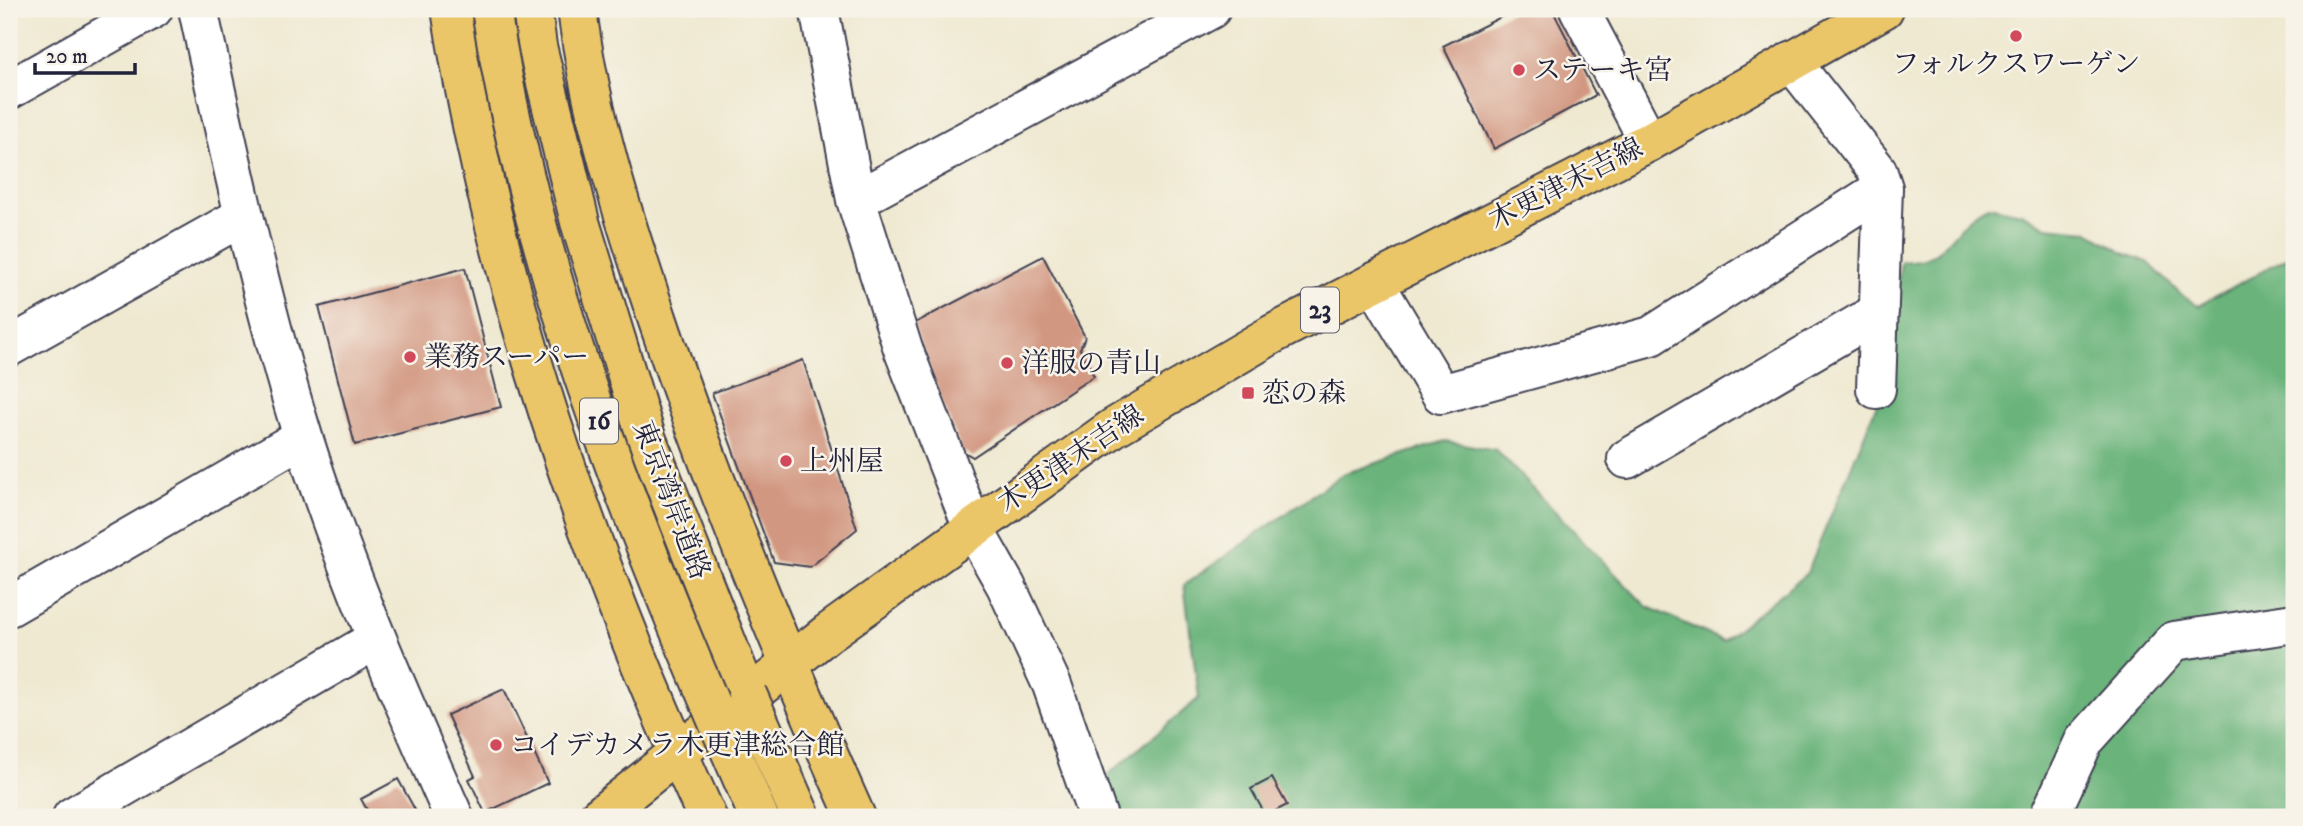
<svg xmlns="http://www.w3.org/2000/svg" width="2303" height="826" font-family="'IM FELL DW Pica','Noto Serif JP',serif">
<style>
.forest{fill:#6ab47b;stroke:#466b5b;stroke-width:2}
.building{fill:#d29781}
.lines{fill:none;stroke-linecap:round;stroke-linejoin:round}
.minor-casing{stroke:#414052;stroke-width:42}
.major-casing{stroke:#414052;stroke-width:42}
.highway-casing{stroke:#414052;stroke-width:42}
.minor{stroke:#fff;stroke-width:38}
.major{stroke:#ebc669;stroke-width:38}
.highway{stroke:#ebc669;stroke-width:38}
.highway-bridge-casing{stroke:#414052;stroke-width:42;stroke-linecap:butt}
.highway-bridge{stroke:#ebc669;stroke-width:38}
.poi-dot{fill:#d1495b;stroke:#f7f3e8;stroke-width:2.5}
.labels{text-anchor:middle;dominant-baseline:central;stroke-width:5;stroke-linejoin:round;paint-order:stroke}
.shield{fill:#f7f3e8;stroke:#62616f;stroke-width:2}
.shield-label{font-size:26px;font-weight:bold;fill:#22223b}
.poi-label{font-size:28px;fill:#22223b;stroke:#f7f3e8;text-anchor:start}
.street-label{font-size:28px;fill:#22223b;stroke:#f7f3e8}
</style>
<rect width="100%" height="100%" fill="#f7f3e8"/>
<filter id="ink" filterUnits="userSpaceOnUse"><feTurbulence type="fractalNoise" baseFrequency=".0143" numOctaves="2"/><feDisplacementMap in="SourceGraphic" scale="14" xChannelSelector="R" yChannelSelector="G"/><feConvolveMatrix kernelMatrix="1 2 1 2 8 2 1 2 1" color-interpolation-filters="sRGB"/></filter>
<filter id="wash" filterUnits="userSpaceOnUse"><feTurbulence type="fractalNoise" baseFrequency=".00686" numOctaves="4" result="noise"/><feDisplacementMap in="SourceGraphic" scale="28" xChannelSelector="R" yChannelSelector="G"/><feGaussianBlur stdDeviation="1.57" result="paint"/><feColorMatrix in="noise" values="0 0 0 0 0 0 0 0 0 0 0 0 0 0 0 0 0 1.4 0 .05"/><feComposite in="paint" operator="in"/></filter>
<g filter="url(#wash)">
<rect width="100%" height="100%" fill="#efe9d1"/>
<!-- forest -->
<path class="forest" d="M1988,206l33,7 26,14 40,4 37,22 24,9 32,32 18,12 96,-52v563h-1174l-18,-37 97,-82 -15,-113 159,-111 102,-33 51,9 150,156 77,35 84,-68 73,-176 21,-135c7,-1 16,-1 23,-3 27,-10 34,-40 64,-53z"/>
<g id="blocks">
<!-- building -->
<path class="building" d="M1517,9h35l44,86 -102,54 -51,-103z
M1043,256l42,81 -5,12 14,27 -121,81 -12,-7 -48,-126z
M465,268l36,139 -146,38 -36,-138z
M803,360l54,169 -47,38 -36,-5 -62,-169z
M504,689l44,94 -63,30 -16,-34 6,-3 -28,-61z
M1272,778l15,27 -21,11 -15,-27z
M398,779l21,38h-48l-10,-18z"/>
</g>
</g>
<g filter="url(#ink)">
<use href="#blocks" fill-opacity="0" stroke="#414052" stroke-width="2"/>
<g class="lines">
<!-- minor casing -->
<g class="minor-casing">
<path id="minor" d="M198,9c31,143 62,288 105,428 41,131 96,256 151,380
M819,9l37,191 47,149 69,177 34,60 46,99 46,132
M1579,9l70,133
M9,90l144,-81
M856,200l355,-191
M1374,282l67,112 210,-58 232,-148 -6,-18 -86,-109
M9,347l234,-131
M1876,389l7,-201
M1627,459l252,-147
M9,607l294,-170
M72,817l303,-177
M2049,817l35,-76 90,-100 120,-18"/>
</g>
<!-- major casing -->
<g class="major-casing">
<path id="major" d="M598,817l230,-184 285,-205 160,-94 376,-192 235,-133"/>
</g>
<!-- highway casing -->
<g class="highway-casing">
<path id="highway" d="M451,9c43,278 139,553 256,808
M532,9l5,37 43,176 66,215 101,257
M577,9c13,106 47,210 81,312 57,169 125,333 198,496"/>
</g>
<!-- minor -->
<use href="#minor" class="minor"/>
<!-- major -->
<use href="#major" class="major"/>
<!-- highway -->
<use href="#highway" class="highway"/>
<!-- highway-bridge casing -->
<g class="highway-bridge-casing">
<path id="highway-bridge" d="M491,9c43,281 155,549 268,808
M747,694l54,123"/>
</g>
<!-- highway-bridge -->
<use href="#highway-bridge" class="highway-bridge"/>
</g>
</g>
<!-- markers -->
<g class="poi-dot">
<circle cx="2016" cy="36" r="7"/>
<circle cx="1519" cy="70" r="7"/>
<circle cx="410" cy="357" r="7"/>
<circle cx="1007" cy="363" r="7"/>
<rect x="1241" y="386" width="14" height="14" rx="3.5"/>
<circle cx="786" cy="461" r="7"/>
<circle cx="496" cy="745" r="7"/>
</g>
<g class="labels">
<!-- shield labels -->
<g class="shield">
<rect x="1301" y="287.5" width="38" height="45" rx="5"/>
<rect x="580" y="398.5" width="38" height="45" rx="5"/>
</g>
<g class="shield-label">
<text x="1320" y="310">23</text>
<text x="599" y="421">16</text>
</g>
<!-- poi labels -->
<g class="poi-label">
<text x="2016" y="64" text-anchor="middle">フォルクスワーゲン</text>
<text x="1533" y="70">ステーキ宮</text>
<text x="424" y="357">業務スーパー</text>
<text x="1021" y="363">洋服の青山</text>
<text x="1262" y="393">恋の森</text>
<text x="800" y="461">上州屋</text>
<text x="510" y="745">コイデカメラ木更津総合館</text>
</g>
<!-- street labels -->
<g class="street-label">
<text transform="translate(1566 184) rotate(-27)">木更津末吉線</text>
<text transform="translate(1071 459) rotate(-34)">木更津末吉線</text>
<text transform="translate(671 500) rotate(69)">東京湾岸道路</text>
</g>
</g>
<!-- margin -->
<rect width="2303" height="826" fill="none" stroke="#f7f3e8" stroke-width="35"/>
<!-- scale -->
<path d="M35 63v10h100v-10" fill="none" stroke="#22223b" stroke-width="3.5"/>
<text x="46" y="63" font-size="21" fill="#22223b" stroke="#f7f3e8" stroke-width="5" paint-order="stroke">20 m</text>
</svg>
